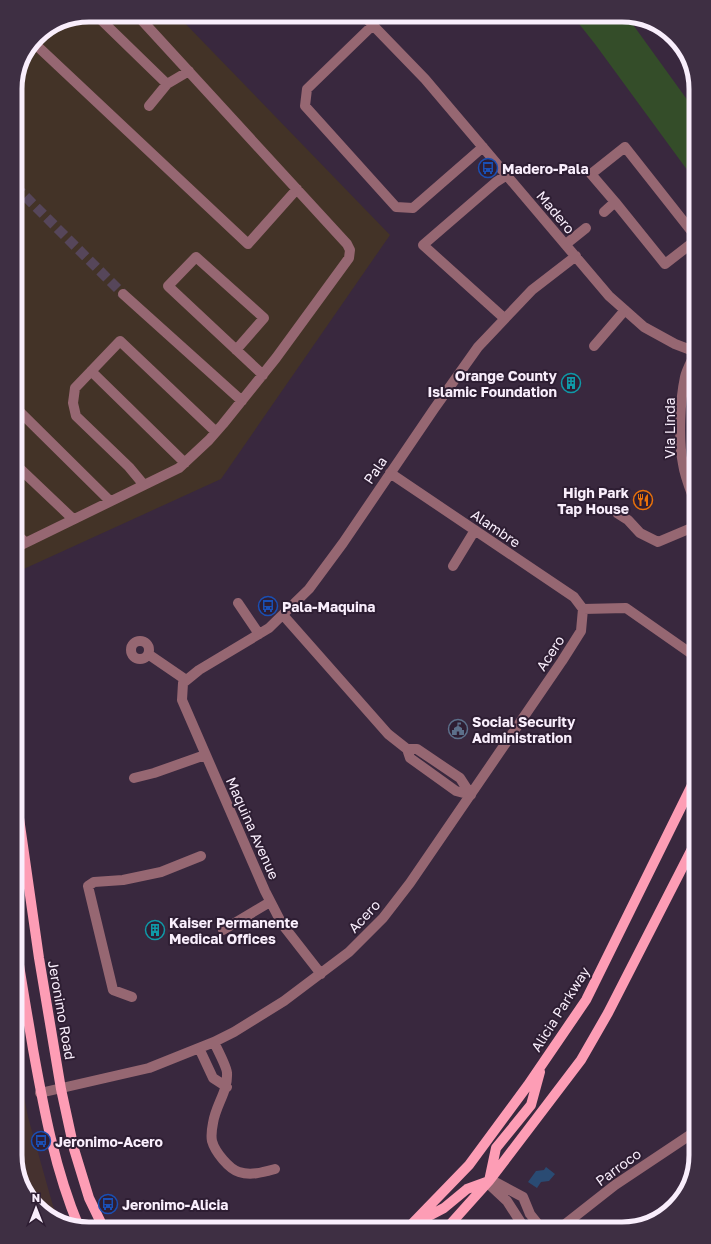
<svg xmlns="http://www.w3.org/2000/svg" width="711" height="1244" font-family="'Golos Text',sans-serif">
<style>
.commercial{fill:#45312f}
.industrial{fill:#433327}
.green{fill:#344d29}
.water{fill:#2a4b73}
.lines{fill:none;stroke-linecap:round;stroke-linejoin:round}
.minor-tunnel{stroke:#56465a;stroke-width:10;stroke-dasharray:10 5;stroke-linecap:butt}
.minor{stroke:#966772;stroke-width:10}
.major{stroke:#fd9db5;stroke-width:10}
.labels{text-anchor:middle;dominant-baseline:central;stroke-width:4;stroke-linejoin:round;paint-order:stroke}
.poi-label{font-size:14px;font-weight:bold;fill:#f9eefc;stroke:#2e1e33;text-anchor:start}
.street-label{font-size:14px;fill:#f9eefc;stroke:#2e1e33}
.rim{fill:none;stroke:#f9eefc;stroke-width:5}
</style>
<rect width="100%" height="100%" fill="#39283e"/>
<!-- commercial -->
<path class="commercial" d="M15,1049l13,68 25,89 7,15 -12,-4 -25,-29 -8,-33z"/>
<!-- industrial -->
<path class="industrial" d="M89,15h88l213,220 -169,244 -206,94v-489l22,-48 24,-15z"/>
<!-- green -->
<path class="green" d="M572,15h54l70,97v70l-101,-138z"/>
<!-- water -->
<path class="water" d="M546,1167l9,7 -6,7 -8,1 -4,6 -9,-6 8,-11 8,-1z"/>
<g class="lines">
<!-- minor-tunnel -->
<path class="minor-tunnel" d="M15,186l108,108"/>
<!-- minor -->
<path class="minor" d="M96,15l71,69 22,-13
M363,15l62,64 184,217 35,31 31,17 21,8
M326,17l2,-2
M373,25l-66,64 -2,17 91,101 17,1 70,-61
M34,43l214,201 49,-55
M149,106l18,-22
M604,212l11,-10
M696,240l-31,24 -50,-62 -24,-28 34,-27 71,90
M566,244l20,-16
M123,294l119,107
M504,318l-81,-73 73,-63 11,-7
M594,346l31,-36
M236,350l28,-32 -68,-61 -28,29 95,89
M91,371l94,92
M15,407l95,94
M15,464l58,55
M390,473l184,124 9,12
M144,485l-15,-18 -53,-51 -3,-13 2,-15 45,-47 96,91
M696,505c-5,-14 -11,-27 -13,-41 -5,-25 -3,-63 2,-87 2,-9 8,-18 11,-26
M617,513l11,7 12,13 18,9 38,-16
M15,533l10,9
M15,548l164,-80 30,-28 14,-16 53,-66 73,-100 1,-8 -3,-6 -210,-229
M453,566l22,-36
M238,603l21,31
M583,609l43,-1 70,49
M283,615l105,119 19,15 3,9 46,33 15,4
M131 650a9 9 0 1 1 18 0a9 9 0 1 1-18 0Z
M148,654l38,26
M407,749h10l43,29 11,17
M134,778l20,-5 51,-18
M223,930l47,-28
M321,974l-39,-50 -17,-33 -83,-191 1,-17 16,-13 70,-42 40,-39 34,-46 91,-134 44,-62 54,-57 44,-34
M132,997l-19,-7 -25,-104 6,-4 29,-2 38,-8 40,-16
M214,1042c3,7 13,25 13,31 1,19 -11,31 -14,50 -1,5 -2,13 -1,18 3,11 17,28 27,31 12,4 25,0 36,-3
M199,1048l14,30 14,9
M40,1093l109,-25 65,-26 20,-10 50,-31 65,-49 34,-34 27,-35 152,-222 19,-30 2,-22
M525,1229l-18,-28 -16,-15 -2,-5 6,1 28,15 7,17 12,15
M559,1229l56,-44 81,-54"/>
<!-- major -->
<path class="major" d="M15,790l24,168 22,131 13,60 15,49 15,31
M15,938c5,37 12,74 18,111 11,61 22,121 46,178
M421,1220l23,-12 23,-19 22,-8 7,-33 35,-43 9,-33
M407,1229l62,-64 59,-80 58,-85 110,-223
M446,1229l43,-48 92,-121 27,-47 88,-172"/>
</g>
<!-- icons -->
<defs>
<g id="bus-ring" transform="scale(1)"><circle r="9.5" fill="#2e1e33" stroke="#1a4fb4" stroke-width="1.5"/><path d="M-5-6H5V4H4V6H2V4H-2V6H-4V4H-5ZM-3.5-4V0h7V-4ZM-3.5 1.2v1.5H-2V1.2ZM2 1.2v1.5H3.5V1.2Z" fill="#1a4fb4"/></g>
<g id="building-ring" transform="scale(1)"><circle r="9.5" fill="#2e1e33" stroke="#0f9aa8" stroke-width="1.5"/><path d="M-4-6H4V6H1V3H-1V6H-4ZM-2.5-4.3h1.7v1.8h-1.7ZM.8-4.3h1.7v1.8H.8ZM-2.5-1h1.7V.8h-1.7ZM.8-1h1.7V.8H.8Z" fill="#0f9aa8"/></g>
<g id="restaurant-ring" transform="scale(1)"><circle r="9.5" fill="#2e1e33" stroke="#e8710a" stroke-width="1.5"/><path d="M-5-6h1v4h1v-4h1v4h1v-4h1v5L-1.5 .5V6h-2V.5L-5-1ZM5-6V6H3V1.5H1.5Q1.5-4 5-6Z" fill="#e8710a"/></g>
<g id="civic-ring" transform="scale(1)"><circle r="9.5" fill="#2e1e33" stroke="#5c6f8a" stroke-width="1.5"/><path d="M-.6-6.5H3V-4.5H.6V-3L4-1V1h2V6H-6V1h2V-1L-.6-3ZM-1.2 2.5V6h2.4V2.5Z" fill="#5c6f8a"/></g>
</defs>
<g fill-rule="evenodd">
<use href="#bus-ring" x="488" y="168"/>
<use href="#building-ring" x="571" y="383"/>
<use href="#restaurant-ring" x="643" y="500"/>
<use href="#bus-ring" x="268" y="606"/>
<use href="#civic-ring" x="458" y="729"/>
<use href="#building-ring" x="155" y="930"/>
<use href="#bus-ring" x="41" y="1141"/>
<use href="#bus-ring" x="108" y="1204"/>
</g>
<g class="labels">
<!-- poi labels -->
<g class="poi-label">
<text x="502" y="168">Madero-Pala</text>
<text x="557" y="375" text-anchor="end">Orange County<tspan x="557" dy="16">Islamic Foundation</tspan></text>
<text x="629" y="492" text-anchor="end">High Park<tspan x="629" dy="16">Tap House</tspan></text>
<text x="282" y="606">Pala-Maquina</text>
<text x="472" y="721">Social Security<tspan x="472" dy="16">Administration</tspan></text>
<text x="169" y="922">Kaiser Permanente<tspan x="169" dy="16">Medical Offices</tspan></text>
<text x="55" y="1141">Jeronimo-Acero</text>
<text x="122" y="1204">Jeronimo-Alicia</text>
</g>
<!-- street labels -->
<g class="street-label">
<text transform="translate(556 212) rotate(50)">Madero</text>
<text transform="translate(669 428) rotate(-90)">Via Linda</text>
<text transform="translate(375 470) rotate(-56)">Pala</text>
<text transform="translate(496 528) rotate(34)">Alambre</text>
<text transform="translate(550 653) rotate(-57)">Acero</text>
<text transform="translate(253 828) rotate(66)">Maquina Avenue</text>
<text transform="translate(364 916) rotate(-47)">Acero</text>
<text transform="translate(560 1009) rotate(-58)">Alicia Parkway</text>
<text transform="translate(62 1010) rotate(80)">Jeronimo Road</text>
<text transform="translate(618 1167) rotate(-36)">Parroco</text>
</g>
</g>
<!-- crop -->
<path d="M0 0H711V1244H0ZM89 22H622A67 67 0 0 1 689 89V1155A67 67 0 0 1 622 1222H89A67 67 0 0 1 22 1155V89A67 67 0 0 1 89 22Z" fill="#3e2f43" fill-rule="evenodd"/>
<path class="rim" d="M89 22H622A67 67 0 0 1 689 89V1155A67 67 0 0 1 622 1222H89A67 67 0 0 1 22 1155V89A67 67 0 0 1 89 22Z"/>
<!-- north arrow -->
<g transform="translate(36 1208)" stroke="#2e1e33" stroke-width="3" paint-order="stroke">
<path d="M0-3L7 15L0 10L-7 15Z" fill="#f9eefc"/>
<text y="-6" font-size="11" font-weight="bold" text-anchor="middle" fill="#f9eefc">N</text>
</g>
</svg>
